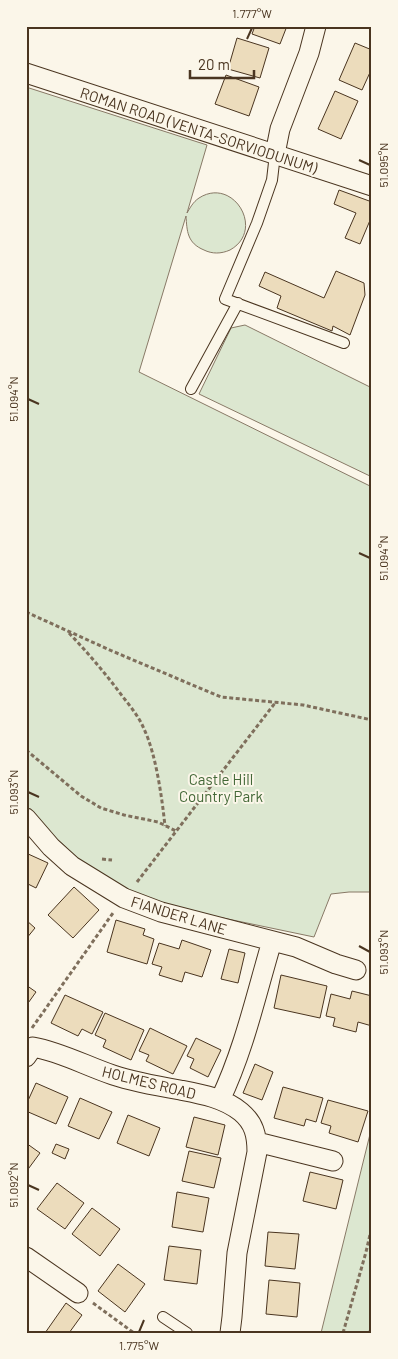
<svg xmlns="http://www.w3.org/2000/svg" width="398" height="1359" font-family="Barlow,sans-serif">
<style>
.green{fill:#dce7d0;stroke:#887966}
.building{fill:#ecdcbc;stroke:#4a3520}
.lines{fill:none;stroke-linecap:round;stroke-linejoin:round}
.service-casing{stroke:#4a3520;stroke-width:12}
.minor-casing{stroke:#4a3520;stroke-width:21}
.path{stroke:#7f6f5c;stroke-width:3;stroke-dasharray:4 2.5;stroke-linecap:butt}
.service{stroke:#fbf6e9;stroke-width:10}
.minor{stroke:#fbf6e9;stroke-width:19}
.ticks{fill:none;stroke:#4a3520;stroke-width:2}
.labels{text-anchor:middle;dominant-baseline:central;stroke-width:4;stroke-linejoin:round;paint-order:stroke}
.street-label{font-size:15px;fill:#4a3520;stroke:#fbf6e9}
.park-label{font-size:15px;fill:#436837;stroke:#fbf6e9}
.neatline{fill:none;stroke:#4a3520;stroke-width:2}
.ticks-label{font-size:12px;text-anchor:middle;fill:#4a3520}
</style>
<rect width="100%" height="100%" fill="#fbf6e9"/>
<!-- green -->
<path class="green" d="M26,87l181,58 -20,68c3,-5 6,-11 12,-15 34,-22 67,32 31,52 -9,4 -18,4 -26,0 -17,-7 -17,-19 -18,-34l-47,156 233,115v405h-23l-18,2 -17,43 -91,-19 -1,4 -82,-25 -51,-28 -48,-45 -15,-17z
M245,325l127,63v89l-173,-83 32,-66z
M372,1126v199l-4,8h-47z"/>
<!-- building -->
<path class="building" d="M255,26h32l-7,18 -28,-10z
M237,38l32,10 -9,30 -32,-9z
M355,43l17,7v18l-10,22 -23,-10z
M226,75l33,12 -10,29 -34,-12z
M335,91l23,10 -17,38 -23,-10z
M339,190l33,12v16h-1l-11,26 -15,-6 11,-25 -22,-9z
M336,271l28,12 1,12 -15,40 -17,-9 -1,5 -55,-23 4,-12 -22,-10 6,-14 59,26z
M26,853l22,10 -12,25 -10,-5z
M74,887l25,23 -26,28 -25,-23z
M26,920l9,8 -9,11z
M116,920l29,9 -2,6 11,4 -7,25 -40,-12z
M182,940l29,10 -9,27 -17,-5 -3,10 -23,-7 3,-8 -10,-3 7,-21 20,6z
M229,949l16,4 -7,30 -17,-4z
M281,975l46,11 -7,32 -46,-10z
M26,985l10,7 -10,14z
M352,991l20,5v30l-14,-4 -2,10 -23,-6 2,-8 -9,-2 5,-22 19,5z
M65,995l38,17 -11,22 -10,-5 -4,7 -27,-13z
M105,1013l39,17 -13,30 -28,-13 3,-7 -11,-5z
M150,1028l37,18 -14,28 -27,-13 3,-6 -10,-4z
M196,1038l25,12 -13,27 -18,-9 4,-9 -7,-3z
M255,1064l18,8 -11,28 -19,-7z
M36,1083l32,14 -12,27 -30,-13v-6z
M283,1087l40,11 -7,24 -10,-3 -2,7 -30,-8z
M80,1098l32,14 -13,27 -31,-13z
M328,1100l40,11 -10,31 -29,-9 2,-7 -10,-3z
M128,1115l32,13 -11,28 -32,-13z
M194,1117l31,8 -7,30 -32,-8z
M26,1143l14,10 -14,19z
M56,1144l13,5 -4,10 -13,-6z
M189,1151l32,7 -7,30 -32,-7z
M310,1172l33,8 -7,29 -33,-8z
M57,1183l27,20 -19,26 -28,-20z
M177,1192l32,6 -6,34 -31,-5z
M92,1208l28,21 -20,27 -28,-22z
M268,1232l31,2 -4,35 -30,-3z
M169,1246l32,4 -4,34 -33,-4z
M118,1264l27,20 -20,28 -27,-21z
M269,1280l31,3 -3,34 -31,-3z
M66,1303l16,12 -13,18h-24z"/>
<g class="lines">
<!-- service casing -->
<g class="service-casing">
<path id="service" d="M275,154l-3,26 -15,43 -32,76 119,44
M191,389l47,-86
M163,1317l24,16"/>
</g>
<!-- minor casing -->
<g class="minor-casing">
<path id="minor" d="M26,73l346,113
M275,154l5,-25 29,-76 7,-27
M26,818l25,29 21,19 52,32 37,14 135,35 40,17 20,6
M26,1057l7,-10c28,5 53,19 80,28 21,7 44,11 67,15 21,4 44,8 61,22 13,11 16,23 16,40l-20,101 -5,64 -2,16
M220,1100c24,-50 36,-105 52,-159
M257,1142l76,19
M26,1257l52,36"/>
</g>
<!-- path -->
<path class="path" d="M26,612l86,39 109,46 82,8 69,15
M69,633c19,20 37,41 54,64 8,10 16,20 21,32 12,25 18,69 21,97
M26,750l55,46 20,12 23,7 34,7 18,9
M102,859l10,1
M137,882l138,-179
M32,1028l81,-115
M93,1303l41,30
M343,1333l23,-81 6,-26"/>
<!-- service -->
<use href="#service" class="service"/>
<!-- minor -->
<use href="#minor" class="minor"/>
</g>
<!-- ticks -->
<path class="ticks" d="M247,39l5,-11M359,160l11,5M28,399l11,5M359,553l11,5M28,792l11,5M359,946l11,6M28,1185l11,5M139,1332l5,-12"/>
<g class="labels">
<!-- street labels -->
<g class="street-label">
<text transform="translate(199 130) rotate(18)">ROMAN ROAD (VENTA-SORVIODUNUM)</text>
<text transform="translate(179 915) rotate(17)">FIANDER LANE</text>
<text transform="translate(149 1082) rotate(14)">HOLMES ROAD</text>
</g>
<!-- park labels -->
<g class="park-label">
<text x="221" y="779">Castle Hill<tspan x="221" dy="17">Country Park</tspan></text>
</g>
</g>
<!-- border -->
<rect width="398" height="1359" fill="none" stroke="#fbf6e9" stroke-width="55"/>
<!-- scale -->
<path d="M190 70v8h64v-8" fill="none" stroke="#4a3520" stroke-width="2.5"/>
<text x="198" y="70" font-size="15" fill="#4a3520" stroke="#fbf6e9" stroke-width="4" paint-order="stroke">20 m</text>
<rect x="28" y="28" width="342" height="1304" class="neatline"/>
<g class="ticks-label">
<text x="252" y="18">1.777°W</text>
<text transform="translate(384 165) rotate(-90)" y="4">51.095°N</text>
<text transform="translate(14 399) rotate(-90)" y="4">51.094°N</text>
<text transform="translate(384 558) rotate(-90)" y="4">51.094°N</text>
<text transform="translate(14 792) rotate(-90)" y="4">51.093°N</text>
<text transform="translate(384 952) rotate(-90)" y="4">51.093°N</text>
<text transform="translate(14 1185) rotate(-90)" y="4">51.092°N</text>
<text x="139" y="1350">1.775°W</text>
</g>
</svg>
